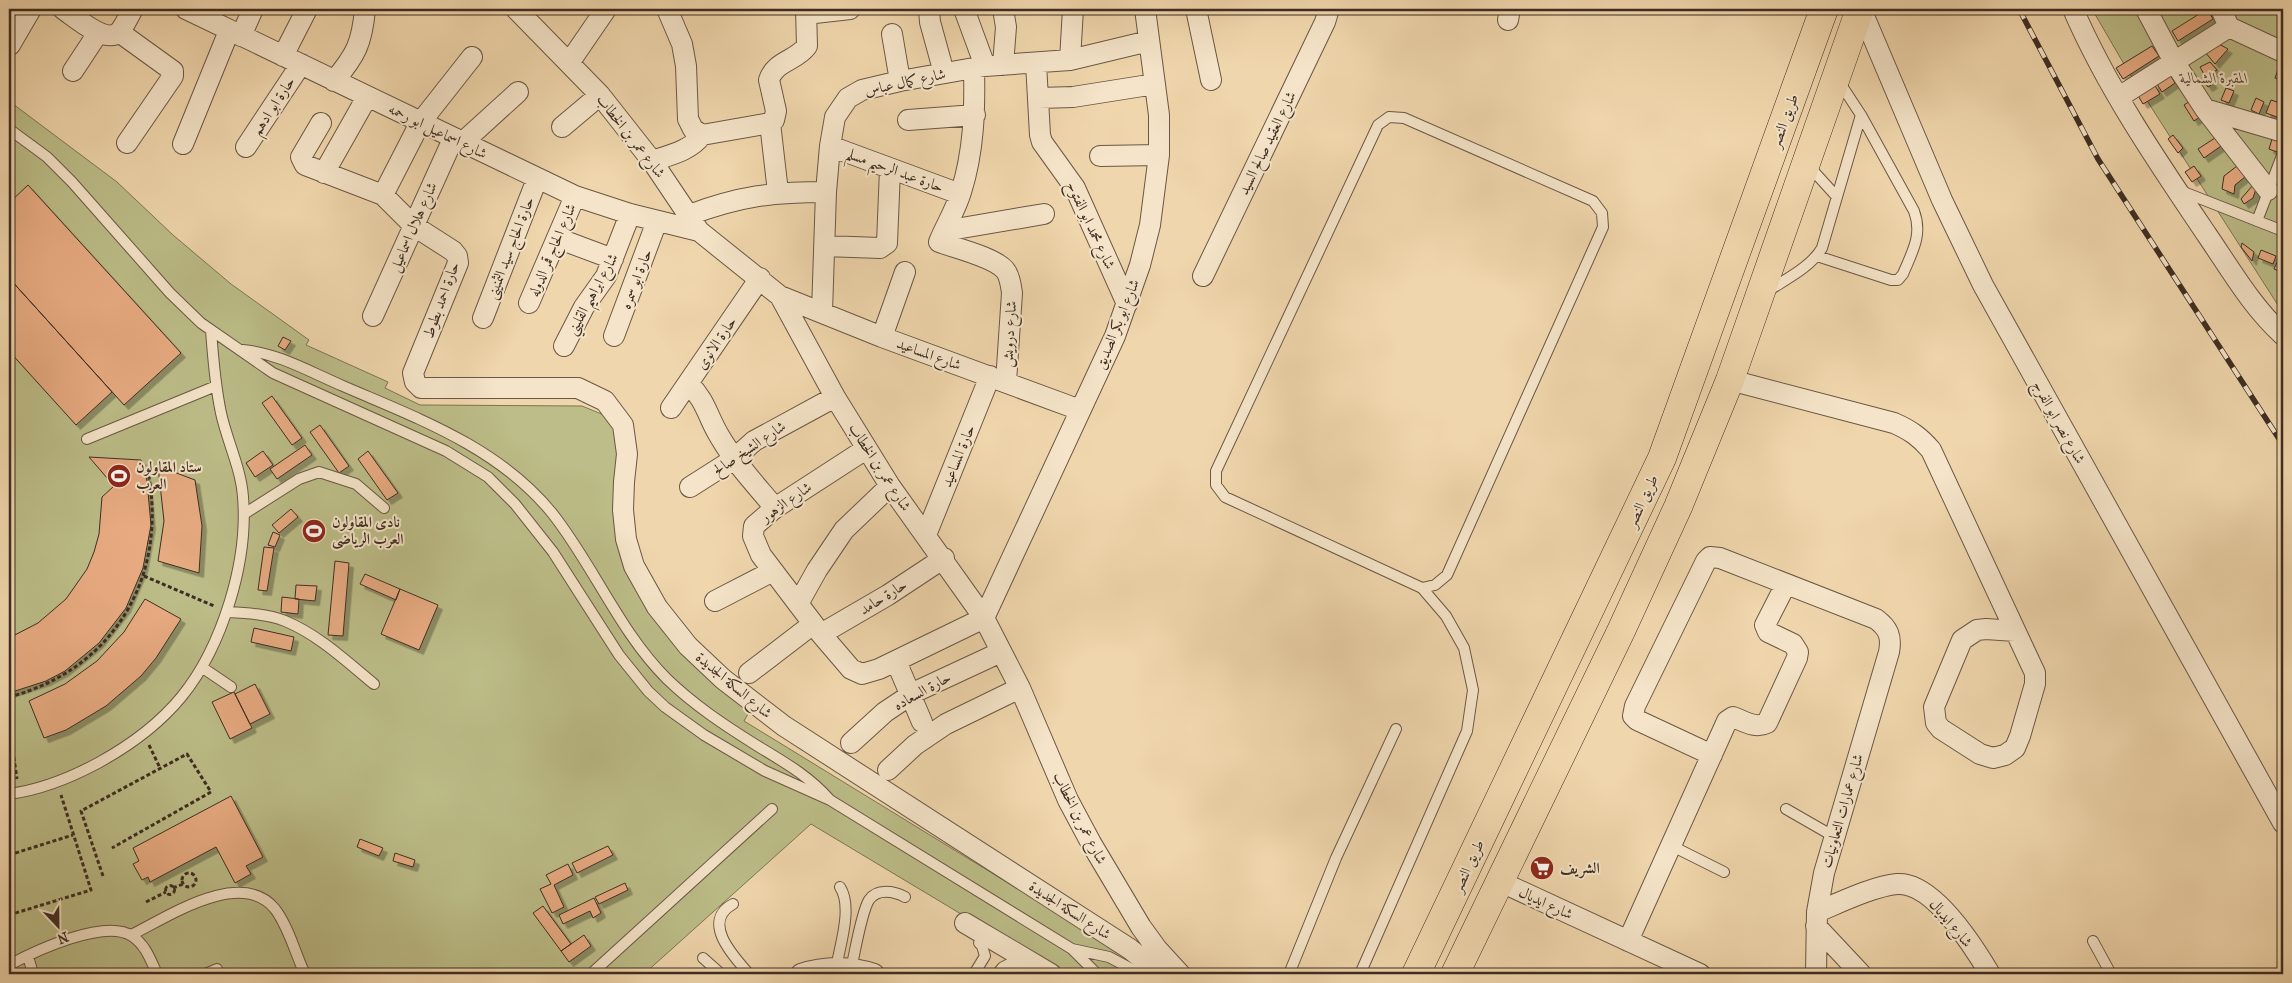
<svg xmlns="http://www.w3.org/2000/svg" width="2292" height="983" font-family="'IM FELL French Canon',Amiri,serif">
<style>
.green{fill:#bcbd88;stroke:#7d7556}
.building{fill:#e8ab82;stroke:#3e2d23;filter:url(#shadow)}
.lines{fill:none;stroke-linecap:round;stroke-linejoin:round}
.service-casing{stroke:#6a5745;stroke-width:12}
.minor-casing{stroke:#6a5745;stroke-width:22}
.trunk-casing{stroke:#3e2d23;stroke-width:29}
.path{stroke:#3e2d23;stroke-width:3;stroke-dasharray:4 2.5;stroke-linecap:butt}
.service{stroke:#f5e4c9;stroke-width:10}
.minor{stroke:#f5e4c9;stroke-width:20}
.trunk{stroke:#f0d6ac;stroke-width:28}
.rail-casing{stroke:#3e2d23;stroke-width:5.5}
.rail{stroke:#f5e4c9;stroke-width:4;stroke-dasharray:11;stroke-linecap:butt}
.labels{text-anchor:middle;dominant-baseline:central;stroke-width:4;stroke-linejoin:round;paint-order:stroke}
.park-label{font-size:15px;font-style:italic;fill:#574a37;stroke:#f5e4c9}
.street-label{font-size:15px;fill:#3e2d23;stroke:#f5e4c9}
.poi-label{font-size:15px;font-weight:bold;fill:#3e2d23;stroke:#f5e4c9;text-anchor:start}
</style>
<defs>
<filter id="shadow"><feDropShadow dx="4.5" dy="4.5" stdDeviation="0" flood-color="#0004"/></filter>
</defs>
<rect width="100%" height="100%" fill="#f0d6ac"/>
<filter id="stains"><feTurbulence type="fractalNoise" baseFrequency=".004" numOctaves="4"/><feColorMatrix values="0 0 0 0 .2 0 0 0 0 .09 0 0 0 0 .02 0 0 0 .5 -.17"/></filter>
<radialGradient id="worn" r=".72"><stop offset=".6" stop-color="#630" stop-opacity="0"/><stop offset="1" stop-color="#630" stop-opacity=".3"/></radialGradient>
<!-- green -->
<path class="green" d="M2092,9h191v304l-155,-242z
M9,101l108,81 56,53 58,49 78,56 -3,5 82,37 -3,6 35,17 162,1 22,9 14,18 9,122 34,74 34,37 16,14 41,27 -8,14 393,241 -7,12h-69l-250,-150 -167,150h-635z"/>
<!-- building -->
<path class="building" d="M2207,9l6,10 -35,22 -6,-10z
M2217,43l11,6 -13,15 -10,-12z
M2152,46l7,10 -36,23 -7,-11z
M2210,62l7,8 -12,6 -5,-9z
M2279,66l4,2v13l-8,-3z
M2169,73l6,10 -13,9 -7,-11z
M2208,76l5,8 -5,3 -6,-8z
M2154,84l6,10 -17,10 -6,-10z
M2226,88l8,3 -5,12 -8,-3z
M2256,98l8,4 -5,12 -8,-4z
M2193,99l10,16 -9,6 -10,-16z
M2271,100l12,4 -1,15 -16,-6z
M2173,135l10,13 -5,5 -10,-14z
M2218,136l6,8 -20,14 -6,-9z
M2272,139l9,2 -4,11 -8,-3z
M2194,166l7,10 -9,6 -7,-10z
M2237,166l8,11 -10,8 -1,9 -12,-5 2,-13z
M28,185l153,168 -57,52 -115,-127v-75z
M2253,185l3,4 -3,9 -9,6 -3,-5z
M2242,243l12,9 -2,9 -11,-14z
M2261,250l15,6 -3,8 -15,-6z
M2279,258l4,1v14l-9,-4z
M9,278l103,114 -36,33 -67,-74z
M283,337l8,4 -6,9 -7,-4z
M272,396l30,42 -10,7 -30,-42z
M320,425l29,41 -10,7 -29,-41z
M305,445l7,10 -35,24 -7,-10z
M263,451l10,14 -18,12 -9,-14z
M368,451l30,42 -11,7 -29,-41z
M89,457l52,3 6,21 4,44 -8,43 -17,40 -27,35 -34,28 -19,10 -37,12v-55l29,-15 28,-24 21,-30 7,-17 5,-18 3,-37 12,-11z
M158,466l37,14 7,46 -3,47 -41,-12 6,-40z
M291,509l7,8 -19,16 -7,-8z
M273,532l7,3 -5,12 -7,-2z
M264,547l10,1 -7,43 -9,-1z
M335,561l14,2 -6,73 -15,-1z
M365,574l35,15 -4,11 -36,-16z
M296,585l21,1 -2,15 -20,-2z
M400,589l38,16 -19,45 -38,-16z
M282,597l17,2 -1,15 -17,-2z
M145,599l36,20 -25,39 -15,18 -35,30 -40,24 -22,8 -15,-37 36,-17 32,-23 27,-29z
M254,628l40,9 -3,14 -40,-9z
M255,684l15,30 -20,10 -15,-30z
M234,692l18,36 -22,11 -18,-37z
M231,796l32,61 -17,9 5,8 -16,9 -19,-36 -66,35 -2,-5 -6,3 -9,-16 6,-3 -6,-13z
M360,839l23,9 -4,8 -22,-9z
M608,846l5,9 -36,18 -5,-10z
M395,853l20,7 -2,7 -20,-6z
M568,864l5,11 -19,10 10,22 -12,6 -12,-24 11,-5 -5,-9z
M625,883l3,7 -29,14 -4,-7z
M594,898l7,15 -8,5 -3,-7 -27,13 -4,-9z
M543,906l28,38 -10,7 -28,-38z
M584,935l7,11 -22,16 -8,-11z"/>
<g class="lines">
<!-- service casing -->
<g class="service-casing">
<path id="service" d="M9,129l38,28 25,25 98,111 31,30 72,50 173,78 42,26 27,27 38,48 66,103 29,36 17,16 39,28 61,36 65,29 242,149 25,25
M1808,165l29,32
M2181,191l102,40
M2257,221l26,-68
M1817,256l74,24h7l5,-6c9,-22 20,-39 11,-63l-53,-96
M1768,291c18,-12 43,-24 54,-43l39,-133 -23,-35
M243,350c35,3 67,22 100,36 76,33 155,61 209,127 42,53 67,118 115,166 27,26 57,46 89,66 26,16 52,30 73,54
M87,439l129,-53
M244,514l55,-35 20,-7 37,12 28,24
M227,612c19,1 40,2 58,9 34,14 61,40 89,63
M203,668l28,19
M9,794c31,-4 61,-16 89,-31 71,-39 108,-84 132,-162 10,-33 16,-69 13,-104 -2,-29 -16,-56 -22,-84 -6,-28 -8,-55 -10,-83
M1786,809l47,27
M1672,846l52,26
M733,904c-33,18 2,54 16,70
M131,935c35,-17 110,-68 144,-26 13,17 20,43 29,63
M2093,941l18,33
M1072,949l37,8 32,17
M28,956l5,18
M703,958l18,16
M9,965c26,-14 96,-47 123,-29 14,9 19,25 25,38
M836,968c4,-23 17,-61 4,-81
M851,969c4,-16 10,-56 18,-69 8,-12 25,-9 36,-3
M205,974l12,-5
M591,974l181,-165
M974,974l11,-18 -3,-10 -3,-3
M997,974l6,-7 8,-4 12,4
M1289,974l47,-116 60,-129
M1360,974l107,-243 6,-41 -9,-42 -18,-32 -24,-28 -197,-91 -9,-12v-14l162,-346 11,-8 15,1 189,83 9,12 1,14 -156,348 -12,10 -13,3"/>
</g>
<!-- minor casing -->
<g class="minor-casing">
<path id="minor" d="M63,9c12,8 41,34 55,24 6,-5 11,-18 15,-24
M186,9l389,187 55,18 69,17
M516,9l84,86 52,66 47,70 81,65 55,101 55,89 94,132 36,70 48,112 23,43 50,84 16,22 23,25
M667,9l15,35 4,22 2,53 5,10 9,6
M929,9l1,13 14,51
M964,9l21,57
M1196,9l15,71
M1861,9l81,191 41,85 300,538
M2073,9c34,79 86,155 134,226 24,35 45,72 76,100
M2146,9l27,51 32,49 63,81
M2221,9l8,18 54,25
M806,14l44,-5
M1508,20l2,-11
M119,32l54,39v5l-46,67
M892,34l8,47
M241,36l12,-27
M10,45l21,-36
M283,56l24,-47
M1070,60l3,-51
M569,63l37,-54
M1036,63l4,72 2,7 33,46 52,116
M1003,65l3,-38 -3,-18
M974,68c1,42 0,83 -13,124 -5,17 -15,33 -22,50 16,6 55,15 66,28 5,6 6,16 7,23l-6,89
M73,71l25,-38
M334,81c22,-26 28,-38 31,-72
M2119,97l110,-70
M1039,98l34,-1 82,-13
M2205,109l78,23
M908,120l67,-5
M321,123l-20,34 4,8 78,30 31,31 39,25 4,5 1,7 -45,110 2,9 6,6h157l27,13 18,24 4,29 -3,28 -1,28 3,29 8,27 23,41 31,39 35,33 61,47 346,223 31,25
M770,123l8,69
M562,127l38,-32
M702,135l68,-12 4,-3 2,-9 -7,-31c6,-19 27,-19 38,-34l-1,-37
M462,143l56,-51
M183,144l46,-113
M830,146l130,48
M246,147l55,-83
M1100,156l59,-1
M652,161c18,-6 38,-10 50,-26
M324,173l43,-76
M383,195l37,-72 52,-66
M689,215c51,-19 83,-23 137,-23
M944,231l100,-17
M557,238l56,21
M825,246l55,2 7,-5 3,-74
M1203,276l122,-254 4,-13
M780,296l102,41 198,73
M529,303l46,-107
M822,312l4,-120 4,-46 5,-29 13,-19 14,-8 38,-9 85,-15 85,-6 79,-19
M373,316l80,-177
M483,318l54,-139
M614,336l43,-115
M882,337l23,-65
M564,346l20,-39 22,-31 24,-62
M1730,380l164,43c16,7 26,14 37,27l104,223v11l-15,52 -5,12 -10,7 -12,3 -13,-4 -39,-25 -5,-6 -2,-16 28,-67 15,-10 9,-1 29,2
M688,383c19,19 19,33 32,54 15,26 36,48 55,71
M671,408l89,-130
M866,449l-91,59 -21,18 -1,10 8,19 60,79 30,35 11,5 17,-5 105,-51 131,-282 25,-71 10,-40 9,-70v-40l-14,-106
M690,487l44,-28 20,-18 81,-44
M926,535l64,-159
M715,601l58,-30
M798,604l19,-34 27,-40 46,-44
M821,634l67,-39 56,-37
M896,661l26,61
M749,673l64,-49
M851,743l34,-31 30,-20 86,-40
M1712,755l-75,-35 -4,-4 2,-10 71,-145 4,-4 10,1 156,61c12,9 16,17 13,33l-65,221 -7,39 -1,62
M888,770l27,-25 31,-21 74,-36
M1501,882l199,92
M1817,912c22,-9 57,-26 80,-28 36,-3 77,63 93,90
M965,923l86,51
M1816,926l45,48
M1628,941l99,-220 6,-4c11,4 22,12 34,6l30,-65 1,-6 -5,-8 -25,-12 -3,-7 21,-41
M801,974c23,-8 50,-8 73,0"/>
</g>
<!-- trunk casing -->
<g class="trunk-casing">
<path id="trunk" d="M1416,974l246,-516 162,-449
M1455,974l166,-343 57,-124 52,-127 130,-371"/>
</g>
<!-- path -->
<path class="path" d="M144,576l70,30
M9,697c107,-28 161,-124 138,-230
M9,725l8,54
M149,745l11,23
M9,855l64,-20
M182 880a7 7 0 1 1 14 0a7 7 0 1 1-14 0Z
M103,876l-22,-65 106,-57 24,38 -99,56
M165.5 890a4.5 4.5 0 1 1 9 0a4.5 4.5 0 1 1-9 0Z
M173,888l10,-4
M146,902l20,-10
M9,915l82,-25 -30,-95"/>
<!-- service -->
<use href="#service" class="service"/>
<!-- minor -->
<use href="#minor" class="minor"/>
<!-- trunk -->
<use href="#trunk" class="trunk"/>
<!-- rail casing -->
<g class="rail-casing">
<path id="rail" d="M2019,9l79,150 185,286"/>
</g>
<!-- rail -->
<use href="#rail" class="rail"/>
</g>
<!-- icons -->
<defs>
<g id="stadium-disc" transform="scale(1.25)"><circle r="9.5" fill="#8f2418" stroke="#f5e4c9"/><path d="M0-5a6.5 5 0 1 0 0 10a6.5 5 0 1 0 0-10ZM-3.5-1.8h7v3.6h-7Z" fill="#fff"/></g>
<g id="supermarket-disc" transform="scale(1.25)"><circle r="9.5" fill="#8f2418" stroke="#f5e4c9"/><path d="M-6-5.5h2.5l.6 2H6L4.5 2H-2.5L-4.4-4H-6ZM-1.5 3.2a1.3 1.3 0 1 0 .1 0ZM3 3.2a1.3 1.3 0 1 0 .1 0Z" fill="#fff"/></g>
</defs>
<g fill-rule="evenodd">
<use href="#stadium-disc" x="119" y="476"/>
<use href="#stadium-disc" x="314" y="531"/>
<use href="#supermarket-disc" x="1542" y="868"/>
</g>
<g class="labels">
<!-- park labels -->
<g class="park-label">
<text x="2214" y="78">المقبرة الشمالية</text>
</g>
<!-- street labels -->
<g class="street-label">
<text transform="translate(905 82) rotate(-12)">شارع كمال عباس</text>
<text transform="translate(273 106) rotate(-57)">حارة ابو ادهم</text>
<text transform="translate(1784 121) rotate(-70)">طريق النصر</text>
<text transform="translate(438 131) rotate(26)">شارع اسماعيل ابو رحمه</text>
<text transform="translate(631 136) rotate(52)">شارع عمر بن الخطاب</text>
<text transform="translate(1267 143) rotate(-64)">شارع العقيد صالح السيد</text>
<text transform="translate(895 170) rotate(20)">حارة عبد الرحيم مسلم</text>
<text transform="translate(1091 225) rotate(65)">شارع محمد ابو الفتوح</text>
<text transform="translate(413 227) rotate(-66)">شارع هلال اسماعيل</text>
<text transform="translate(510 248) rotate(-69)">حارة الحاج سيد الثمنينى</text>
<text transform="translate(552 250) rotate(-67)">شارع الحاج قمر الدوله</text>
<text transform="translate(636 279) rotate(-69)">حارة ابو سمره</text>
<text transform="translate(592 294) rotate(-61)">شارع ابراهيم القليني</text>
<text transform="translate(441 300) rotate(-70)">حارة احمد بطوط</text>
<text transform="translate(1117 324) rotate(-68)">شارع ابو بكر الصديق</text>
<text transform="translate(1009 334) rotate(-86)">شارع درويش</text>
<text transform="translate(716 343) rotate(-56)">حارة الانوى</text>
<text transform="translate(929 354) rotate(20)">شارع المساعيد</text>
<text transform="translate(2059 422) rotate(61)">شارع نصر ابو الفرج</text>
<text transform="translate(749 448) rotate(-34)">شارع الشيخ صالح</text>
<text transform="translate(958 456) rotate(-68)">حارة المساعيد</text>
<text transform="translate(880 467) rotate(57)">شارع عمر بن الخطاب</text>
<text transform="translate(1642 501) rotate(-65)">طريق النصر</text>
<text transform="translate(786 502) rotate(-35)">شارع الزهور</text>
<text transform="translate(883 597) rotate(-32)">حارة حامد</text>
<text transform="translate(734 685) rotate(40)">شارع السكة الجديدة</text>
<text transform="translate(922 691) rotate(-29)">حارة السعاده</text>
<text transform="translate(1842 811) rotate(-74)">شارع عمارات التعاونيات</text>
<text transform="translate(1080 818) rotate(63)">شارع عمر بن الخطاب</text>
<text transform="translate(1468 866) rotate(-65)">طريق النصر</text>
<text transform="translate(1546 903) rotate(25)">شارع ايديال</text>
<text transform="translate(1070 910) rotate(33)">شارع السكة الجديدة</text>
<text transform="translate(1951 923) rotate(50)">شارع ايديال</text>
</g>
<!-- poi labels -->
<g class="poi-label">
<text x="136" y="467">ستاد المقاولون<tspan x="136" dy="17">العرب</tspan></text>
<text x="332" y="522">نادى المقاولون<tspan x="332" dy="17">العرب الرياضى</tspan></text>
<text x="1560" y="868">الشريف</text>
</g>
</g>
<!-- margin -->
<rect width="2292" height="983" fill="none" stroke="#f0d6ac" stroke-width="30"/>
<rect x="10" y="10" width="2272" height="963" fill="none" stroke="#3e2d23" stroke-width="2.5"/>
<rect x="15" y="15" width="2262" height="953" fill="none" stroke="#3e2d23"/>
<!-- north arrow -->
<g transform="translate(58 926) rotate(158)" stroke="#f5e4c9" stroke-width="4" paint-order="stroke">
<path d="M0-4L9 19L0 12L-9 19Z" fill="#3e2d23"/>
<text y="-8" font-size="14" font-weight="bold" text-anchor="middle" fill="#3e2d23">N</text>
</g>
<rect width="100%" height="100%" filter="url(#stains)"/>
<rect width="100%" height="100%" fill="url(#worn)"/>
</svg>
